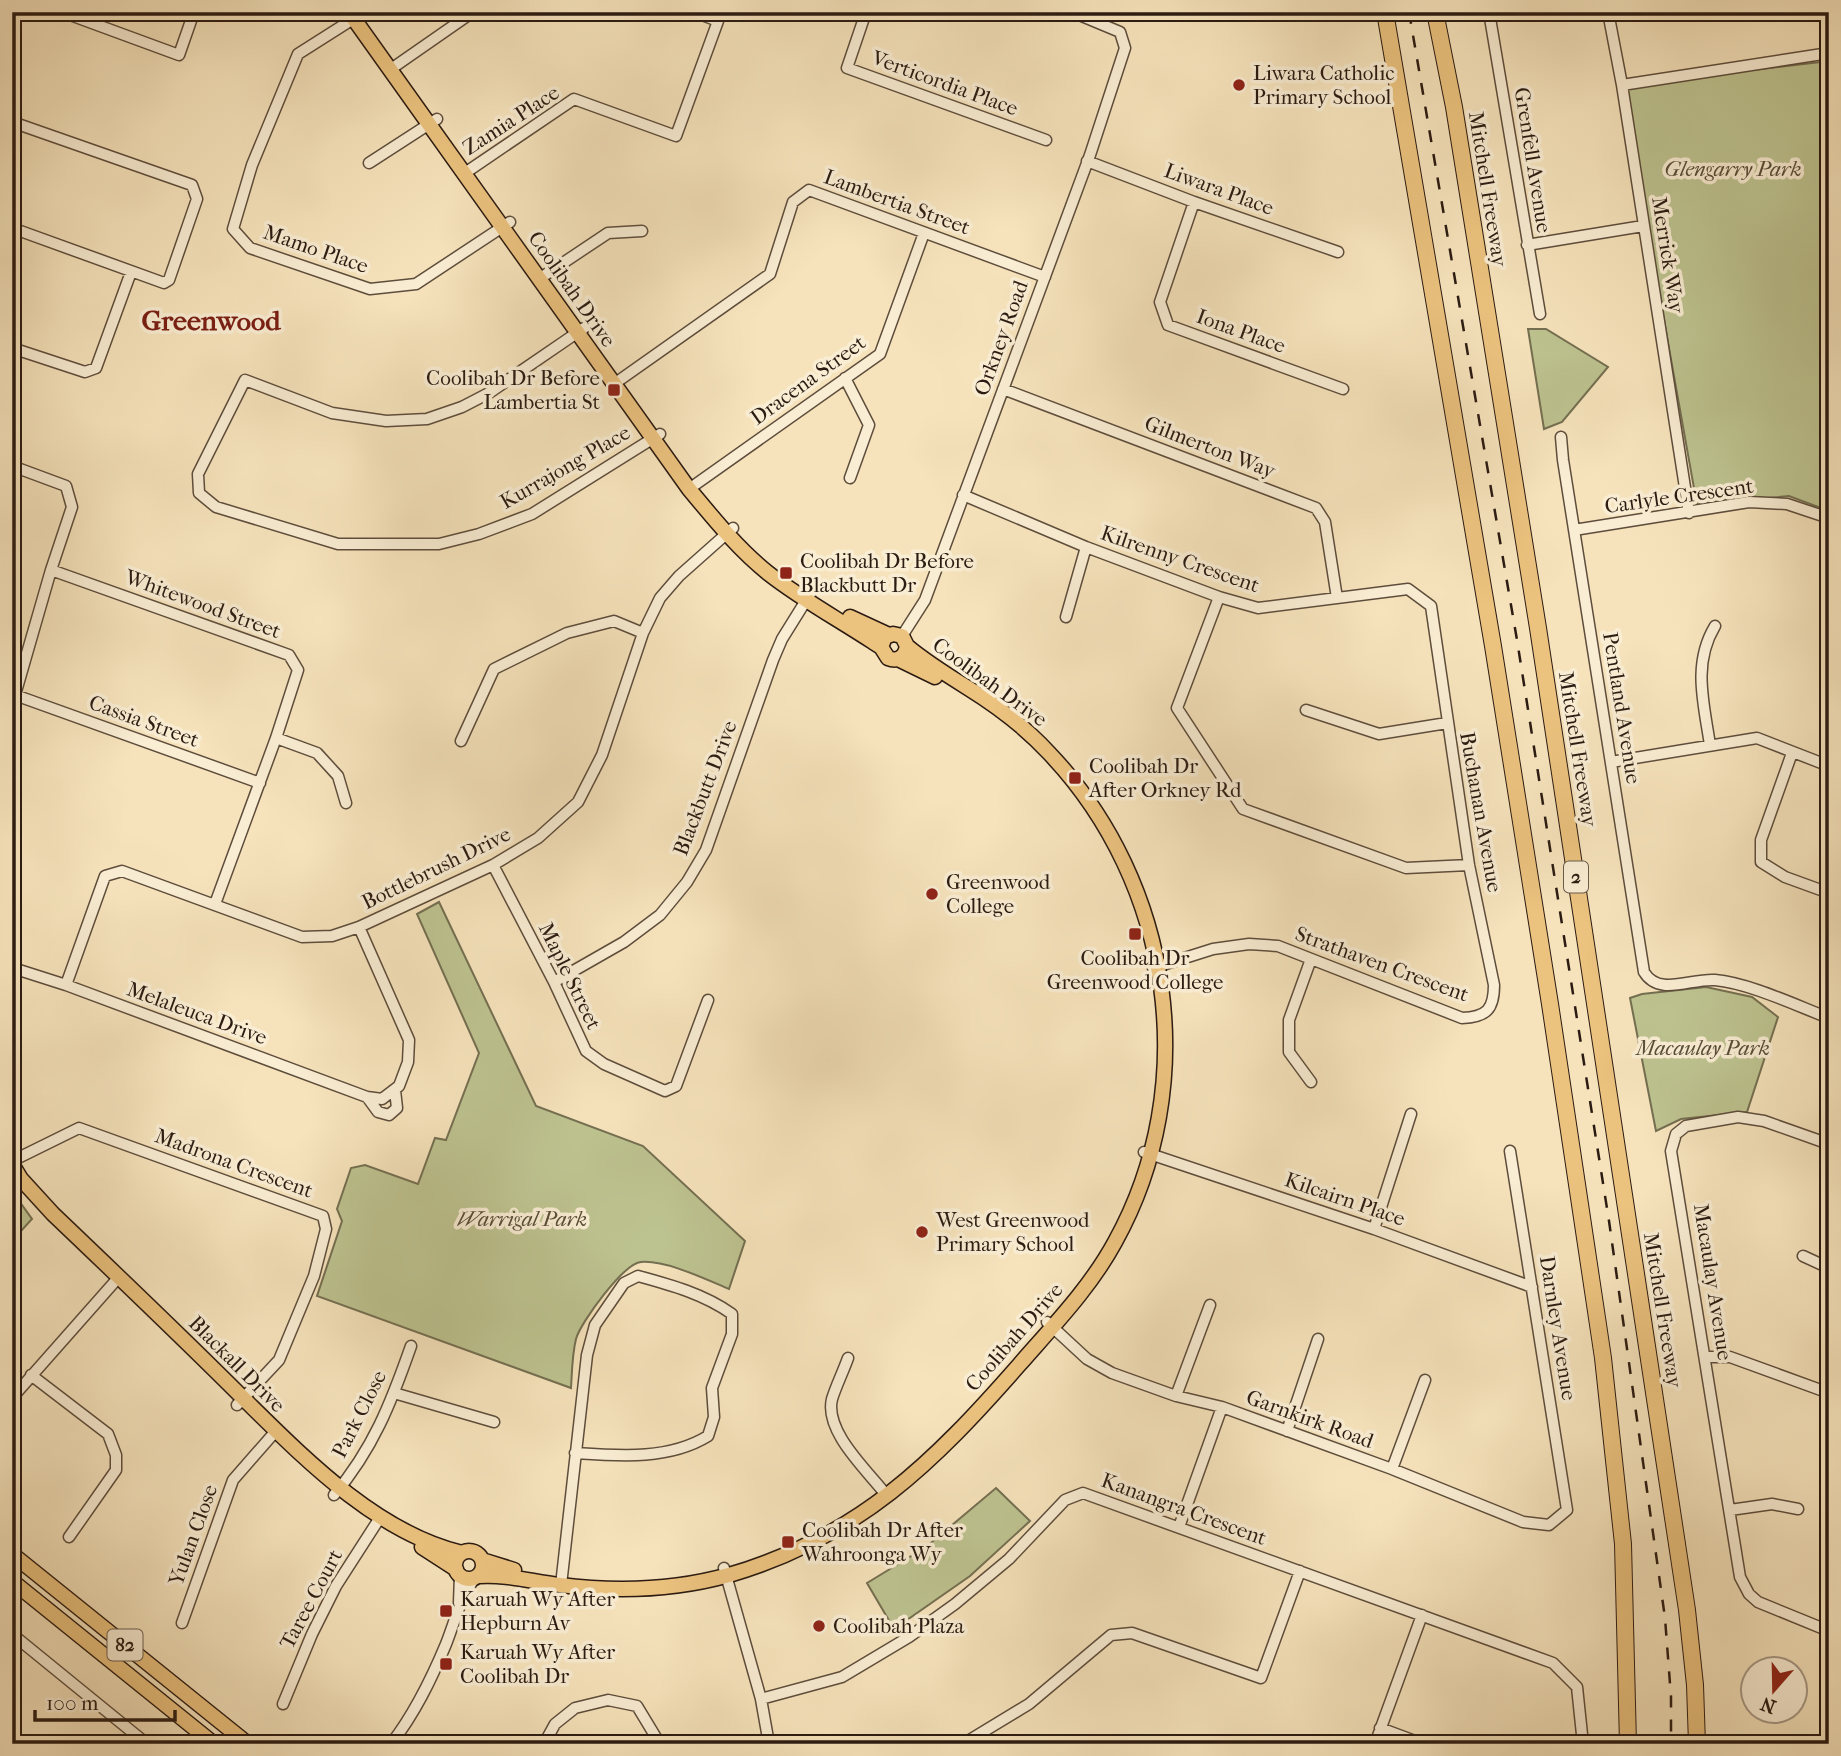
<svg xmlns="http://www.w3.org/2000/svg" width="1841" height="1756" font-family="'IM FELL French Canon',serif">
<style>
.green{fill:#bdc390;stroke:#746f51;stroke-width:2}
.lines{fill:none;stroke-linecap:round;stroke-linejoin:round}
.minor-casing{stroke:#5e4d3c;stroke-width:13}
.major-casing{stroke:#2b1b12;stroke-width:17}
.highway-casing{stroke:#2b1b12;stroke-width:18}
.minor{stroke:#f9edd3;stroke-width:10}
.major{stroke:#ebc27e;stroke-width:14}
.highway{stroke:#ebc27e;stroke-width:16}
.rail{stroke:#2b1b12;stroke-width:2.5;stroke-dasharray:12 12;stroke-linecap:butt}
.poi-dot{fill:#8f2418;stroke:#f9edd3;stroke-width:2.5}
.labels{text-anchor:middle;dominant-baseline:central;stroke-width:7;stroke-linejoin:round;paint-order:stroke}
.shield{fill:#f9edd3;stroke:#695a4c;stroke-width:2}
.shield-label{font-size:19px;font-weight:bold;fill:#2b1b12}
.poi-label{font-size:21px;fill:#2b1b12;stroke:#f9edd3;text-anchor:start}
.street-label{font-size:21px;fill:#2b1b12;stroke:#f9edd3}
.park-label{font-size:21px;font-style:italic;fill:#574d38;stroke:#f9edd3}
.district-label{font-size:28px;font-weight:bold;fill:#7a1f14;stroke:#f9edd3}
</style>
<rect width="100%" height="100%" fill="#f6e3bc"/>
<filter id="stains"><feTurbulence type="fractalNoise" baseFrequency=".00286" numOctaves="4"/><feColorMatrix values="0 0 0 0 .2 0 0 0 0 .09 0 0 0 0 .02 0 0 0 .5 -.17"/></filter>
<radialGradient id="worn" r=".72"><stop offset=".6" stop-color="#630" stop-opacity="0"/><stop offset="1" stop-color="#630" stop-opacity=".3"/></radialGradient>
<!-- green -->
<path class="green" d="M1829,61v450l-40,-15 -92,9 -75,-420z
M1528,329h18l62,38 -46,55 -18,7z
M439,902l97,204 107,40 102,95 -16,48c-24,-10 -63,-29 -88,-27 -17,1 -61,61 -65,77 -4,16 -4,34 -5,49l-254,-92 25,-75 -5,-12 14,-41 14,-3 53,19 17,-46 11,2 33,-87 -62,-139z
M1706,987l46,10 26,20 -31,95 -66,7 -25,12 -26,-133 12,-4z
M12,1191l20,28 -20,22z
M996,1488l34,33 -60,55 -76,53 -27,-46 59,-36z"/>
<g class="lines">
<!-- minor casing -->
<g class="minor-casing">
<path id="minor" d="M62,12l117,43 15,-43
M866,12l-19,56 199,72
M1489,12l51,302
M1608,12l14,73
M361,14l-63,40 -46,111 -19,64 17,19 120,41 46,-5 94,-62
M391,69l82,-57
M12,122l180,63 5,14 -28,81 -5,3 -152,-55
M1087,161l107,41 144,50
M369,163l68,-44
M465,173l109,-74 102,37 42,-115 -24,-9
M1194,202l-34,100 8,23 175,64
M1527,245l116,-19
M539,279l69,-46 34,-2
M584,328l-95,65 -27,14 -35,12 -41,2 -54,-8 -87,-33 -47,94 1,19 17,14 122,37h101l40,-10 53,-20 128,-80
M12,348l73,24 11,-4 35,-96
M845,378l24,47 -19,53
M614,384l156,-110 23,-72 16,-12 236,87
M1003,389l313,119 9,14 12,76
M1561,437l2,23 81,512c15,25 47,6 71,8 34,3 80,25 114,38
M12,466l54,20 6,21 -21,63 -36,125 -3,3
M689,489l191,-135 44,-121
M963,495l123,52 133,50 39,11 150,-19 23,17 38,259 25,120c0,24 -7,32 -32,33l-184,-72 -29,-2 -36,5 -60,19
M1689,513l-67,-428 207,-32
M1574,530l175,-28 38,2 42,14
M51,570l238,85 9,15 -22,68 -61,166
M1219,597l-42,111 66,101 163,59 63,-3
M1066,617l20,-70
M902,636l23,-36 165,-445 35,-107 -5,-16 -48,-20
M15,695l245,88
M1306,710l73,24 68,-11
M276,738l41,15 21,23 8,27
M461,741l33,-72 73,-36 47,-12 29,12
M1710,745c-6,-41 -18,-81 5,-119
M1792,753l-31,87v22l24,15 44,16
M1611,762l146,-24 72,28
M493,865l61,117 32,69 18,13 61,27 11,-5 32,-86
M12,971l7,-1 47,15 301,112 15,2 17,-13 9,-24 1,-22 -50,-113
M554,982l70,-40 36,-27 27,-33 19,-32 67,-190 9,-21 28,-45
M66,985l39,-109 17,-5 180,66 30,-1 27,-9 134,-62 45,-27 40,-36 24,-47 41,-122 17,-35 19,-22 54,-48
M1311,1082l-22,-30v-32l22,-61
M367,1097l11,15 11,3 8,-7 -2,-18
M1829,1144l-65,-23 -26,-4 -52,9 -10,8 -5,17 69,426 9,17 9,8 71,29
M1144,1152l230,77 158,58
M12,1161l67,-33 244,88 3,13 -12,47 -35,84 -42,45
M1374,1229l37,-115
M1803,1256l26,12
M1047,1322l40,37 25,14 64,23 46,11 170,62 131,53 26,3 18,-15 -57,-359
M1706,1357h24l99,36
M848,1358c-5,14 -12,28 -16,41 -8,33 36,72 55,97
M31,1375l77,59 8,21v15l-47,67
M394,1393l100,29
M1176,1396l34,-91
M12,1398l106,-120
M1287,1431l31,-92
M1392,1469l33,-89
M334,1495c39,-46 57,-92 77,-149
M1730,1510l42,-6 26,5
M1179,1527l43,-120
M724,1568l37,131 8,45
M561,1585l26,-230 8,-30 29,-42 14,-7c33,9 66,18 94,38v20l-20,54 2,29 -6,19c-39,24 -88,20 -133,17
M459,1603l1,-28
M182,1623l51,-143 42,-48
M12,1634l135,110
M761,1699l81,-22 67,-40 46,-33 54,-45 56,-59 18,-7 470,170 24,24 6,57
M283,1704l29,-70 24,-48 45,-70
M1380,1728l43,16
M391,1744c24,-31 40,-64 55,-100 9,-23 14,-45 28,-65
M544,1744l11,-20 20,-16 33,-8 29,6 23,38
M963,1744l66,-40 82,-69 21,-2 129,45 39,-107
M1375,1744l47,-129"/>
</g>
<!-- major casing -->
<g class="major-casing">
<path id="major" d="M349,12l340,477c25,30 49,60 79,84 33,26 70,46 105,69l8,5 7,11c10,4 17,-1 19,-12l-5,-10 -9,-2 -8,3 -4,10
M850,617l39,18
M898,659l37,18
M12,1164l9,15 32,35c64,61 128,122 191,185 60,59 133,134 218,154
M422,1547l34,22
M455 1565a14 14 0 1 1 28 0a14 14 0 1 1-28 0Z
M12,1554l236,190
M482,1560l32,10
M479,1576c27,-2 54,6 81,9 56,7 115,5 169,-10 130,-38 204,-112 290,-210 34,-39 71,-77 96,-123 87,-157 58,-359 -66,-489 -23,-25 -52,-47 -81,-65 -21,-13 -42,-26 -61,-42
M12,1581l202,163"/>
</g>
<!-- highway casing -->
<g class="highway-casing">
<path id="highway" d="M1385,12l108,634 57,358 53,354 20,186 5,200
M1435,12l19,95 84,521 149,982 8,75 2,59"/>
</g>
<!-- minor -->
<use href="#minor" class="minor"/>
<!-- major -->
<use href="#major" class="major"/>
<!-- highway -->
<use href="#highway" class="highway"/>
<!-- rail -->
<path class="rail" d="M1409,12l108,628 92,581 56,397 6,79v47"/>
</g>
<!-- markers -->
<g class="poi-dot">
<circle cx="1239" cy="85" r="7"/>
<rect x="607" y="383" width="14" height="14" rx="3.5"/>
<rect x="779" y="566" width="14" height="14" rx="3.5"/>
<rect x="1068" y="771" width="14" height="14" rx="3.5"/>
<circle cx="932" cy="894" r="7"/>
<rect x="1128" y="927" width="14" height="14" rx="3.5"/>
<circle cx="922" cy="1232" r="7"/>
<rect x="781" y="1535" width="14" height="14" rx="3.5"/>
<rect x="439" y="1604" width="14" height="14" rx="3.5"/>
<circle cx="819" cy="1626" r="7"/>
<rect x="439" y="1657" width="14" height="14" rx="3.5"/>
</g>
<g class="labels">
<!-- shield labels -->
<g class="shield">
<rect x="1564" y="861.5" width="24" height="31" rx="5"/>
<rect x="107.5" y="1629.5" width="35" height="31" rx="5"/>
</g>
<g class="shield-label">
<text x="1576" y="877">2</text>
<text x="125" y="1645">82</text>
</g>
<!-- poi labels -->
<g class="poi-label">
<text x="1253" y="73">Liwara Catholic<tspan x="1253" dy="24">Primary School</tspan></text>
<text x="600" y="378" text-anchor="end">Coolibah Dr Before<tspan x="600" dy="24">Lambertia St</tspan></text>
<text x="800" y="561">Coolibah Dr Before<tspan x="800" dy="24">Blackbutt Dr</tspan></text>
<text x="1089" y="766">Coolibah Dr<tspan x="1089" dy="24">After Orkney Rd</tspan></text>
<text x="946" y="882">Greenwood<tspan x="946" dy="24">College</tspan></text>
<text x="1135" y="958" text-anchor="middle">Coolibah Dr<tspan x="1135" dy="24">Greenwood College</tspan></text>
<text x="936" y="1220">West Greenwood<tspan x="936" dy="24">Primary School</tspan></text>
<text x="802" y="1530">Coolibah Dr After<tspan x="802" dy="24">Wahroonga Wy</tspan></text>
<text x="460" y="1599">Karuah Wy After<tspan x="460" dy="24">Hepburn Av</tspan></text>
<text x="833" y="1626">Coolibah Plaza</text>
<text x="460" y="1652">Karuah Wy After<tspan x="460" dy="24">Coolibah Dr</tspan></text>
</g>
<!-- street labels -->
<g class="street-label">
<text transform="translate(945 83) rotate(20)">Verticordia Place</text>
<text transform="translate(511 120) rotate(-33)">Zamia Place</text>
<text transform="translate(1533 160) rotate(81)">Grenfell Avenue</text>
<text transform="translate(1219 189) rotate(20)">Liwara Place</text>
<text transform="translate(1488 189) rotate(81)">Mitchell Freeway</text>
<text transform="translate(897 202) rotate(20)">Lambertia Street</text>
<text transform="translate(316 249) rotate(19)">Mamo Place</text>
<text transform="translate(1668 255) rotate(81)">Merrick Way</text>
<text transform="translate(572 289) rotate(55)">Coolibah Drive</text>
<text transform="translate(1241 331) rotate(20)">Iona Place</text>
<text transform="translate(1001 338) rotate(-70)">Orkney Road</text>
<text transform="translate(808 380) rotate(-36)">Dracena Street</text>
<text transform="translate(1210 447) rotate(21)">Gilmerton Way</text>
<text transform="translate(565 467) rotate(-30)">Kurrajong Place</text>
<text transform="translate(1679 496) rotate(-8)">Carlyle Crescent</text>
<text transform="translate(1180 559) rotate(19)">Kilrenny Crescent</text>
<text transform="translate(203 604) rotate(20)">Whitewood Street</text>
<text transform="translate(990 682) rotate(36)">Coolibah Drive</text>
<text transform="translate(1622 708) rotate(81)">Pentland Avenue</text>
<text transform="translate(144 721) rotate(20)">Cassia Street</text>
<text transform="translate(1578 749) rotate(81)">Mitchell Freeway</text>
<text transform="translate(705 788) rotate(-69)">Blackbutt Drive</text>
<text transform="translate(1481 812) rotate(80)">Buchanan Avenue</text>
<text transform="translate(436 868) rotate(-26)">Bottlebrush Drive</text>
<text transform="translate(1382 964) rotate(20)">Strathaven Crescent</text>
<text transform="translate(570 976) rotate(64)">Maple Street</text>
<text transform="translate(197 1013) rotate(20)">Melaleuca Drive</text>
<text transform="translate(234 1163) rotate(20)">Madrona Crescent</text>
<text transform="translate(1345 1199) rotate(19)">Kilcairn Place</text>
<text transform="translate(1713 1282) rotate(81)">Macaulay Avenue</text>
<text transform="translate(1663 1310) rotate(81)">Mitchell Freeway</text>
<text transform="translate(1558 1328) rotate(81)">Darnley Avenue</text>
<text transform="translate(1014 1337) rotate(-49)">Coolibah Drive</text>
<text transform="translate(237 1364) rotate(45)">Blackall Drive</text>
<text transform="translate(359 1414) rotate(-63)">Park Close</text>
<text transform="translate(1310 1419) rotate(20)">Garnkirk Road</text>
<text transform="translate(1184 1509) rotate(20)">Kanangra Crescent</text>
<text transform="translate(193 1535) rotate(-70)">Yulan Close</text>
<text transform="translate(311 1599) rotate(-62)">Taree Court</text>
</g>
<!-- park labels -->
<g class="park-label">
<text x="1733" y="169">Glengarry Park</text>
<text x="1703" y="1048">Macaulay Park</text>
<text x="522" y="1219">Warrigal Park</text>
</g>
<!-- district labels -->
<g class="district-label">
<text x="211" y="320">Greenwood</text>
</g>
</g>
<!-- margin -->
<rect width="1841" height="1756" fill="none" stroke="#f6e3bc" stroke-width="42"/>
<rect x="14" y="14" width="1813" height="1728" fill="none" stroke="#2b1b12" stroke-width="3.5"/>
<rect x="21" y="21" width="1799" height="1714" fill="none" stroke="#2b1b12" stroke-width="2"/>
<!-- north arrow -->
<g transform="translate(1774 1690) rotate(200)"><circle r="33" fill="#f9edd3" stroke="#a79986" stroke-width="2"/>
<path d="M0-5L12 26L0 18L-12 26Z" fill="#8f2418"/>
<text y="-10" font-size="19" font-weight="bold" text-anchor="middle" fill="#2b1b12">N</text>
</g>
<!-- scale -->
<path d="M35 1710v10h140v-10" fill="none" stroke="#2b1b12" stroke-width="3.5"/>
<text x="46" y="1710" font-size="21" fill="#2b1b12" stroke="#f9edd3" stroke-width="5" paint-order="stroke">100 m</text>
<rect width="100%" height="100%" filter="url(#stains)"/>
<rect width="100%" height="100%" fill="url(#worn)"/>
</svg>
